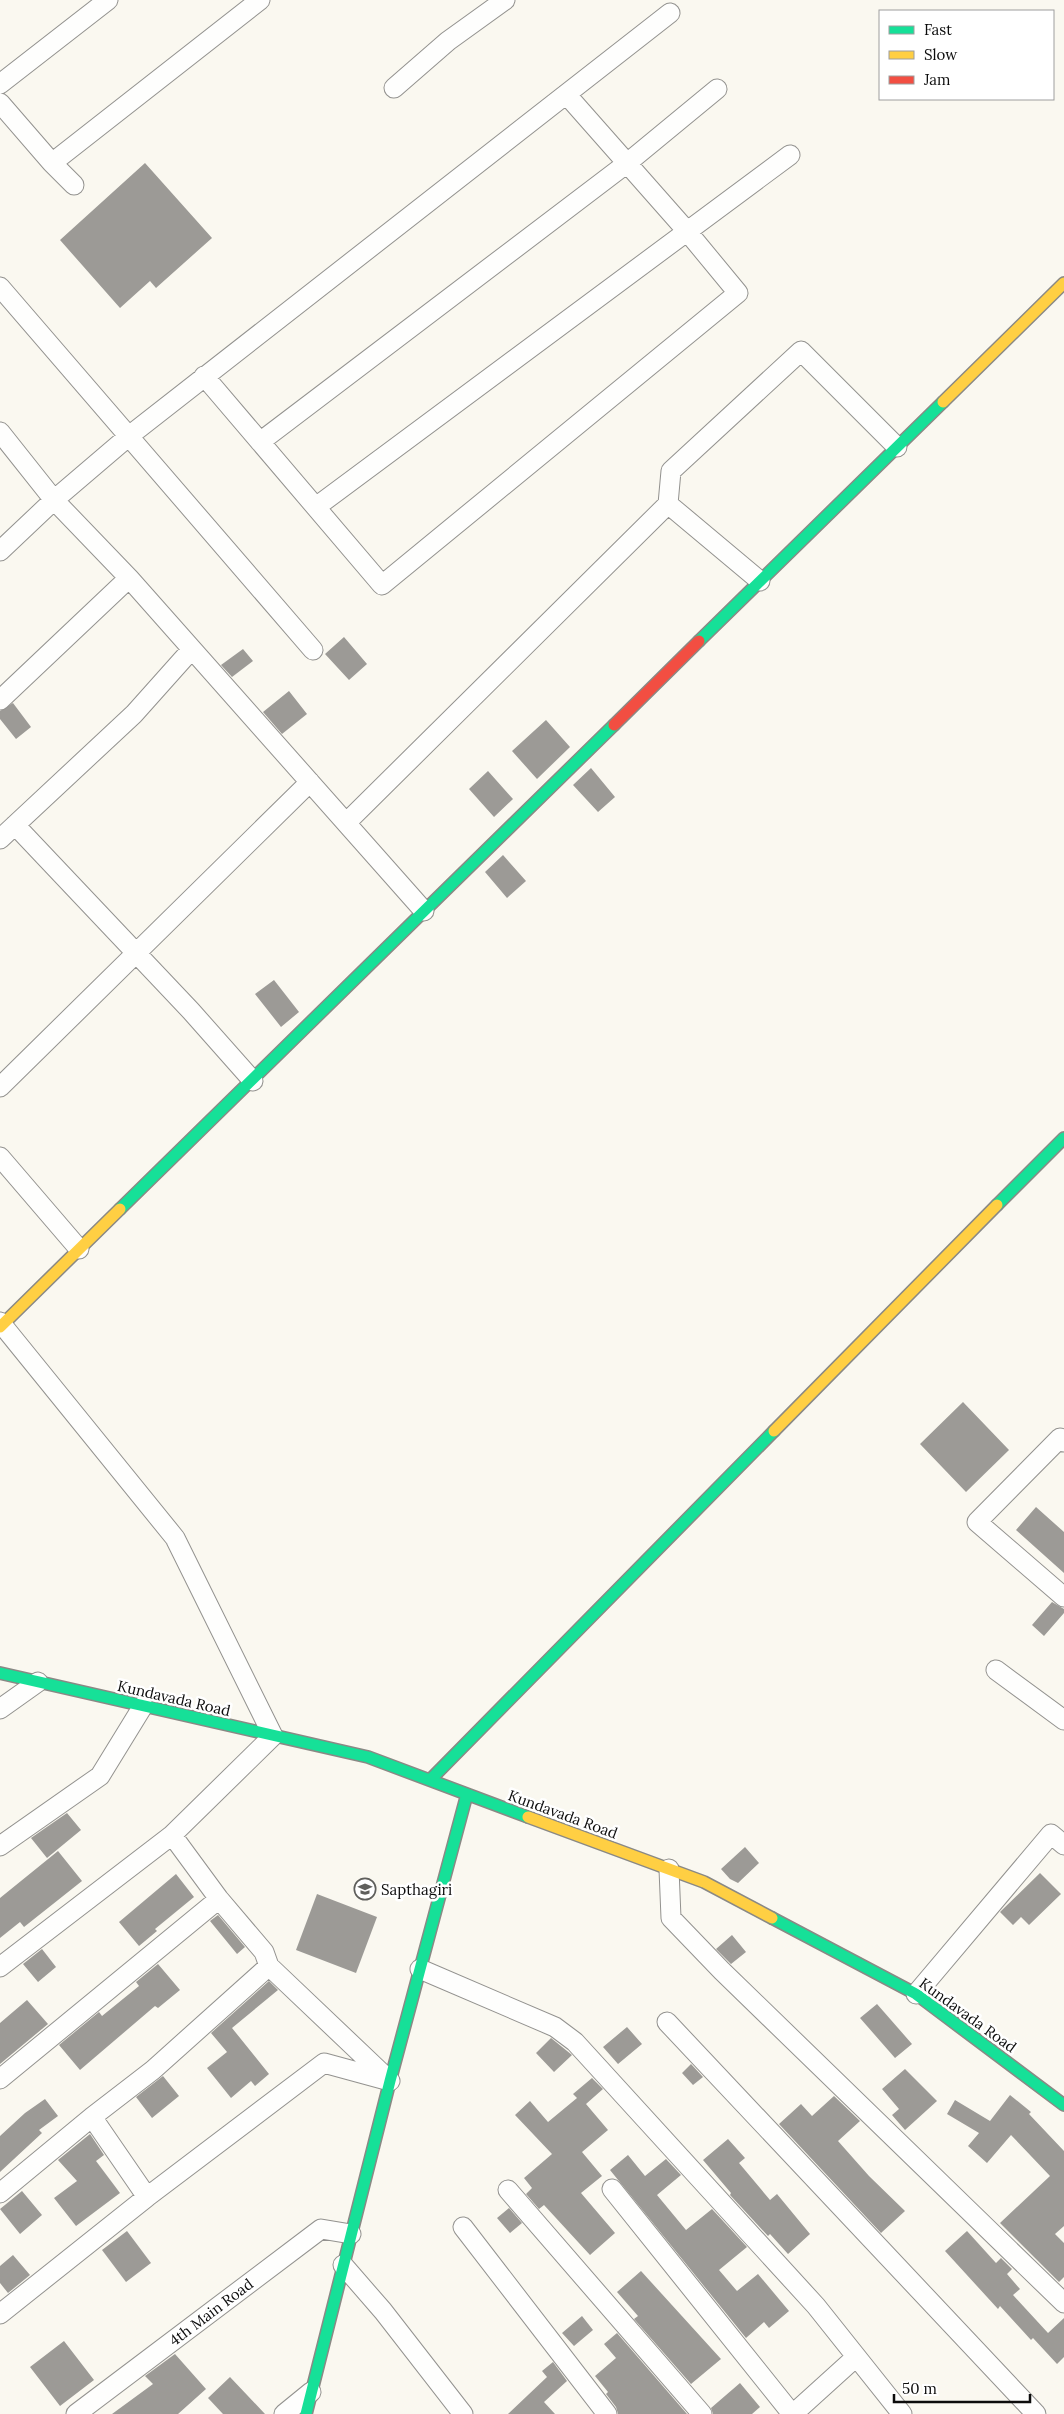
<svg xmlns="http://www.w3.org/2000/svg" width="1064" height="2414" font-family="Lora,serif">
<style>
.building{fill:#9c9a96}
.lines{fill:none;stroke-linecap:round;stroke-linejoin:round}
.street-casing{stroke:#93928f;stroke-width:21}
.fast-casing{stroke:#8a8985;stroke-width:14}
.slow-casing{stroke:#8a8985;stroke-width:14}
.jam-casing{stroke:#8a8985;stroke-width:14}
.street{stroke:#fefefd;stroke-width:19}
.fast{stroke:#16e098;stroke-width:11}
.slow{stroke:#ffcf43;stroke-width:11}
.jam{stroke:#f24e42;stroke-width:11}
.labels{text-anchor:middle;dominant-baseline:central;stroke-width:5;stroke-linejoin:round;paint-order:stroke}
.street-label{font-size:15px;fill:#0c0c0c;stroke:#fff}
.poi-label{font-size:15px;fill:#0c0c0c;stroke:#fff;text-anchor:start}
</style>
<rect width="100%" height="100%" fill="#faf8f0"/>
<!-- building -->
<path class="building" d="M145,163l67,75 -56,50 -6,-7 -30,27 -60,-68z
M344,637l23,27 -18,16 -24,-26z
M243,649l10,12 -21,16 -11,-12z
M289,691l18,23 -25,20 -19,-22z
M13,703l18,24 -15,12 -16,-20v-8z
M546,720l24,27 -33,32 -25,-28z
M591,768l24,29 -17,15 -25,-27z
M488,771l25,28 -19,18 -25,-28z
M503,855l23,26 -19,17 -22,-26z
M274,980l25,32 -18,15 -26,-33z
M963,1402l46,48 -43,42 -46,-48z
M1036,1507l28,25v41l-48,-43z
M1052,1602l12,7v4l-20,23 -12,-11z
M67,1813l14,17 -34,28 -16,-20z
M745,1847l14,16 -21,20 -8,-4 -9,-10z
M58,1851l24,30 -58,46 -4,-5 -20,16v-40z
M1040,1873l21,21 -32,31 -8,-8 -8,8 -13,-13z
M176,1874l18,23 -39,32 2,2 -18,15 -20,-24z
M317,1894l60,23 -21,56 -60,-23z
M218,1915l27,32 -8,7 -27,-33z
M732,1935l14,17 -15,12 -15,-15z
M42,1949l14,18 -18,15 -15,-18z
M158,1964l22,26 -22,18 -3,-2 -75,64 -21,-25 40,-33 3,4 37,-30 -3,-4z
M269,1981l9,9 -46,38 37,46 -14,12 -4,-5 -20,17 -24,-30 20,-16 -16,-19z
M27,2000l21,24 -48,40v-41z
M877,2004l35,40 -17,14 -35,-40z
M627,2027l15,17 -24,20 -15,-17z
M551,2038l21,17 -18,17 -18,-19z
M691,2064l12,13 -10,8 -11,-12z
M905,2069l32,32 -32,29 -13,-15 7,-6 -17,-20z
M163,2076l16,20 -27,22 -16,-21z
M592,2078l11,11 -17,15 22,26 -26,22 20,24 -21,17 34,40 -25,22 -46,-50 -5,4 -13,-15 6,-6 -8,-10 28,-24 -37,-39 15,-14 18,21 29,-24 -4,-4z
M1010,2095l21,17 -2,2 35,37v75l-9,8 9,9v34l-5,5 -59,-59 50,-47 -39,-41 -24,28 -19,-17 11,-13 -32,-19 8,-14 35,21z
M834,2096l26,25 -22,20 31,35 36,35 -24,22 -102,-109 22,-20 11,12z
M45,2099l13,17 -19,14 3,3 -42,39v-36l25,-23z
M90,2134l14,21 -8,6 24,32 -44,33 -22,-28 23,-17 -19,-21z
M728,2139l17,19 -6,5 31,37 7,-6 33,40 -22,20 -18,-20 -2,2 -38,-41 1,-2 -28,-33z
M628,2155l17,21 21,-17 15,16 -24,20 29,35 26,-21 35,38 -28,23 18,21 21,-17 31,37 -20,17 -5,-6 -18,16 -136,-168z
M22,2191l20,24 -22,19 -20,-25z
M509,2208l13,15 -12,10 -13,-15z
M127,2231l24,32 -25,19 -24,-32z
M967,2231l29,32 5,-5 11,11 -5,5 13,15 -7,6 35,38 16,-15v39l-7,7 -24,-26 -2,2 -31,-34 -2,3 -53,-58z
M13,2255l17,20 -22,18 -8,-10v-17z
M641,2271l80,88 -30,25 -57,-65 4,-3 -21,-24z
M582,2316l11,14 -19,16 -12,-13z
M617,2333l70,81h-69l-2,-7 -10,-13 2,-2 -13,-16 21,-18 -12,-14z
M64,2341l30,39 -34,26 -30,-39z
M175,2354l31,35 -28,25h-66l41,-30 -8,-8z
M553,2362l14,19 -23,21 11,12h-47l39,-37 -5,-6z
M230,2377l35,37h-42l-15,-16z
M740,2383l20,24 -8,7h-39l-2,-6z"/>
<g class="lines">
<!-- street casing -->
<g class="street-casing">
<path id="street" d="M0,84l108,-84
M394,88l54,-47 57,-41
M0,103l52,60 208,-163
M52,163l22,22
M0,287l313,363
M204,376l178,209 356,-292 -52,-63 -120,-136
M0,432l54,68 75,78 295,333
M260,442l366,-278 91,-75
M668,504l92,77
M316,507l474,-352
M0,551l54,-51 75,-64 541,-423
M0,700l129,-122
M346,823l322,-319 3,-33 130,-120 96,96
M15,825l176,186 62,70
M0,839l134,-125 58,-65
M0,1087l310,-305
M0,1157l79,92
M0,1322l175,216 98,198 -101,99 -172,132
M1064,1442l-4,-4 -83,84 87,75
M996,1670l68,50
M0,1709l38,-27
M0,1846l100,-70 43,-70
M669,1869l2,49 51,53 342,332
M420,1969l135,58 20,15 241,264 86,108
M916,1994l135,-160 13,11
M667,2022l369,392
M0,2079l219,-180
M92,2117l55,80
M612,2189l180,225
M508,2190l194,224
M0,2193l92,-76 61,-47 116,-104
M463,2227l144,187
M343,2265l40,46 80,103
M0,2314l147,-117 177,-134 66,18 -121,-115 -5,-14 -45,-53 -47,-64
M76,2414l245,-185 30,5
M284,2414l27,-22
M793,2414l63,-57"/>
</g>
<!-- fast casing -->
<g class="fast-casing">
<path id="fast" d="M699,641l244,-239
M997,1205l67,-67
M120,1209l494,-484
M0,1673l368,84 160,60
M430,1780l344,-349
M772,1918l144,76 148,111
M306,2414l84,-333 77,-287"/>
</g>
<!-- slow casing -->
<g class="slow-casing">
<path id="slow" d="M943,402l121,-119
M0,1327l120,-118
M774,1431l223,-226
M528,1817l176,65 68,36"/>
</g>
<!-- jam casing -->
<g class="jam-casing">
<path id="jam" d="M614,725l85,-84"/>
</g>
<!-- street -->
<use href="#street" class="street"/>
<!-- fast -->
<use href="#fast" class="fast"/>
<!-- slow -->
<use href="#slow" class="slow"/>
<!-- jam -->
<use href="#jam" class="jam"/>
</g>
<!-- icons -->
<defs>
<g id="school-ring" transform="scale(1.125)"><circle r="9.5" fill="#fff" stroke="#5f5f5c" stroke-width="1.5"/><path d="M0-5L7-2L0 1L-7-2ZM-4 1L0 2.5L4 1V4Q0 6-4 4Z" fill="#5f5f5c"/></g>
</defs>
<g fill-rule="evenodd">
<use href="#school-ring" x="365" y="1889"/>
</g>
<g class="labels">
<!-- street labels -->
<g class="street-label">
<text transform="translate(174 1698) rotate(13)">Kundavada Road</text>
<text transform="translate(563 1814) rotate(20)">Kundavada Road</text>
<text transform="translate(968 2015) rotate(36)">Kundavada Road</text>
<text transform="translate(211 2312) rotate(-37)">4th Main Road</text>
</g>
<!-- poi labels -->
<g class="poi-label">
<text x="381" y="1889">Sapthagiri</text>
</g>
</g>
<!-- legend -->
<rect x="879" y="10" width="175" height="90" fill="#ffffff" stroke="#9e9e9e"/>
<rect x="889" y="26" width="25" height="8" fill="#16e098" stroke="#9e9e9e"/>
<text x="924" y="35" font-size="15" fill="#0c0c0c">Fast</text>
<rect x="889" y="51" width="25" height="8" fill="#ffcf43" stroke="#9e9e9e"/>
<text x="924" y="60" font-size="15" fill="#0c0c0c">Slow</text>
<rect x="889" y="76" width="25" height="8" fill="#f24e42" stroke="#9e9e9e"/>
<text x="924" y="85" font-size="15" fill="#0c0c0c">Jam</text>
<!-- scale -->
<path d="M894 2394v8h136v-8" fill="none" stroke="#0c0c0c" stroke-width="2.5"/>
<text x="902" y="2394" font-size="15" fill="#0c0c0c" stroke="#ffffff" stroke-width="4" paint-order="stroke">50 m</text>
</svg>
